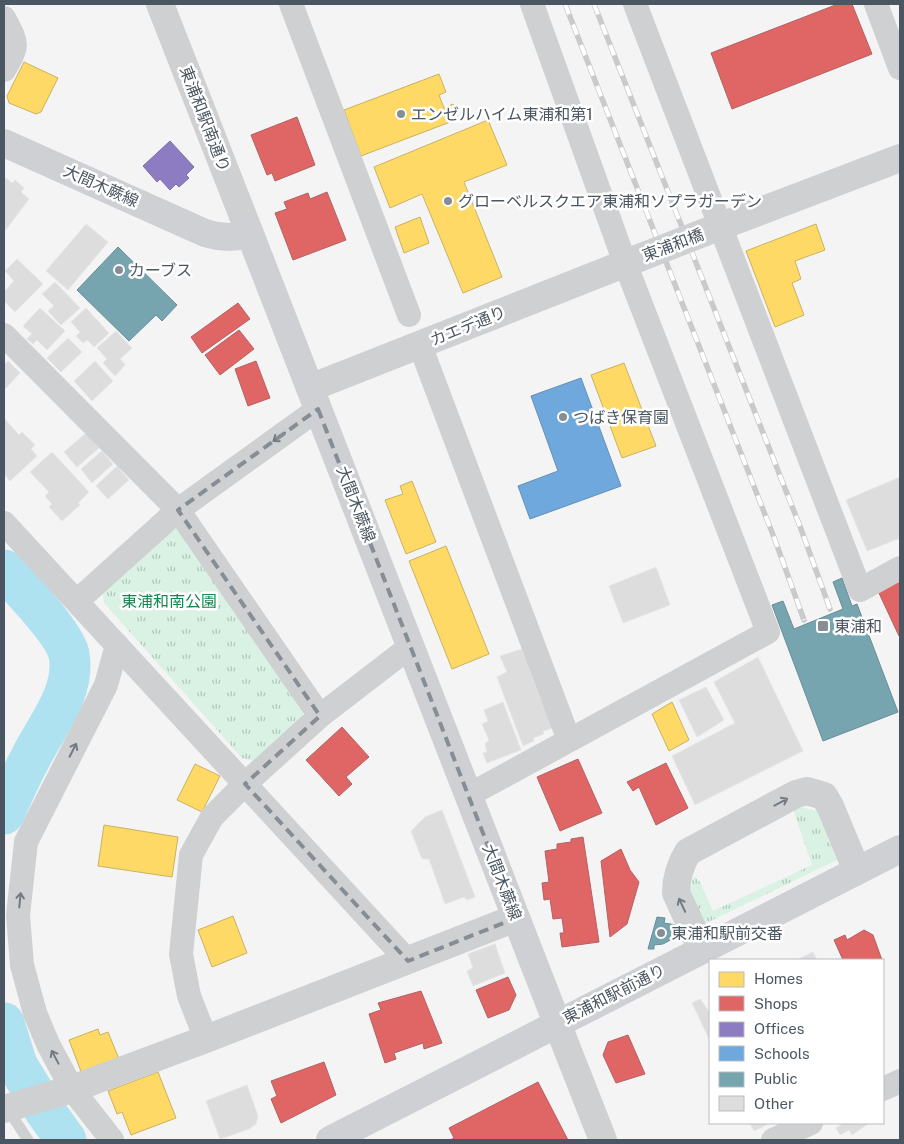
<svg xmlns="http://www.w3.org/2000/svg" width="904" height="1144" font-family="'Public Sans','Noto Sans JP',sans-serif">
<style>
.grass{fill:url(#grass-tufts)}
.homes{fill:#ffd966;stroke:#c9b264}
.shops{fill:#e06666;stroke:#b36164}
.offices{fill:#8e7cc3;stroke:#7a71a6}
.schools{fill:#6fa8dc;stroke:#648fb7}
.public{fill:#76a5af;stroke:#698d98}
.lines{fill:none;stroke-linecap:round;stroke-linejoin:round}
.river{stroke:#aee2f0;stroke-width:41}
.building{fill:#ddddde;stroke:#e5e6e7}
.service{stroke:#ced0d2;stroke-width:11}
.minor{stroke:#ced0d2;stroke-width:24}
.tertiary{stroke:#ced0d2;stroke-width:28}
.secondary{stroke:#ced0d4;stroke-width:28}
.rail-casing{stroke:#c9cacc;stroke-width:5.5}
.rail{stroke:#fff;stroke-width:4;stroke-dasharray:11;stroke-linecap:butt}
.tertiary-bridge{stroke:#ced0d2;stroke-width:28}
.oneway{stroke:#727b83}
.marked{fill:none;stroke:#868d94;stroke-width:4;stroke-dasharray:10 6;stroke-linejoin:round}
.poi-dot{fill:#868d94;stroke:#fff;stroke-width:2}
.labels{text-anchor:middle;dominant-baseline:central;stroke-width:5;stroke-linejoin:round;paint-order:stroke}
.poi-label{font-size:16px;fill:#4a5661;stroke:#fff;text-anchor:start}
.street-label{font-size:16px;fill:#4a5661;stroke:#fff}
.park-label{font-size:16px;fill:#17864f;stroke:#fff}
</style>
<defs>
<pattern id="grass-tufts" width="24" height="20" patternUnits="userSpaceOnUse" patternTransform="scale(1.25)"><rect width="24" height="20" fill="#d9f2e3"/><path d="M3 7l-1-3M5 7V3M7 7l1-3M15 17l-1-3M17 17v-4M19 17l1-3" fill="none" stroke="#b2c7bb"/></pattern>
</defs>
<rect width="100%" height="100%" fill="#f4f4f4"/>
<!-- grass -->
<path class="grass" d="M172,529l10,1 120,177 1,9 -48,45 -13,-3 -138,-155 -1,-9z
M795,806l22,5 20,49 -139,67 -13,-26 9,-25 6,6 13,29 99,-46 -18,-53z"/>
<!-- homes -->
<path class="homes" d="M24,62l34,16 -17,34 -5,2 -27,-11 -2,-7z
M439,74l7,18 -7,3 5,13 9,-4 5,15 -97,37 -17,-46z
M488,120l19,45 -43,17 38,95 -39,16 -41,-99 -32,14 -16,-41z
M420,217l9,26 -25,10 -9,-26z
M816,224l9,26 -30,11 6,18 -9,4 12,32 -29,12 -29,-76z
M624,363l32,83 -34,12 -31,-83z
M412,481l24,61 -30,12 -21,-54 18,-6 -3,-8z
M446,546l43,108 -37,15 -43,-108z
M672,702l17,38 -20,11 -17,-37z
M195,764l25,12 -18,36 -25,-12z
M104,825l74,12 -6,40 -74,-11z
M233,916l14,37 -35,14 -14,-37z
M98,1029l2,6 8,-3 11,27 -37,15 -13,-34z
M158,1072l18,46 -45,17 -9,-23 -5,2 -9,-23z"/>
<!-- shops -->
<path class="shops" d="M838,4h14l20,50 -140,55 -21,-56z
M297,117l18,48 -40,16 -3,-8 -5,2 -16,-40z
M327,192l19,48 -53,20 -18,-47 12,-4 -3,-7 24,-9 2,6z
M238,303l12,16 -48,34 -11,-16z
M239,330l15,19 -34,26 -15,-20z
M256,361l14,37 -22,8 -13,-37z
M900,581v54l-1,1 -21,-45z
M342,727l27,30 -23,20 6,7 -13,12 -33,-36z
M578,759l24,54 -42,18 -23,-54z
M666,763l22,45 -32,17 -17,-38 -6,4 -6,-9z
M583,837l16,105 -37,5 -2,-14h4l-2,-15 -9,1 -3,-20 -6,1 -2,-17 7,-1 -4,-31 12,-2v-5l14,-2v-3z
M621,849l9,21 9,12 -12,42 -17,13 -9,-76z
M864,930l9,5 9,25h-39l-9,-20 11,-5 2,5z
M508,977l8,18 -7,15 -21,8 -12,-28z
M421,991l21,52 -18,6 -1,-6 -29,10 2,6 -11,4 -16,-49 12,-4 -3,-7z
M628,1035l17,39 -29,9 -13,-28 5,-13z
M324,1062l12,33 -55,28 -10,-24 6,-3 -6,-15z
M538,1082l30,58h-118l4,-2 -5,-10z"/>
<!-- offices -->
<path class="offices" d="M170,141l24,26 -8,8 3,3 -10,9 -3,-3 -6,6 -10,-11 -3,3 -14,-16z"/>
<!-- schools -->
<path class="schools" d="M581,378l40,108 -91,33 -12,-33 40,-15 -27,-75z"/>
<!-- public -->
<path class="public" d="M118,247l59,58 -15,16 -6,-6 -27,26 -52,-51z
M842,578l10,28 5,-2 41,108 -75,29 -51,-136 11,-4 11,28 49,-20 -10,-27z
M657,917l8,1 -1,5 13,2 -1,12 -13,7 -9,1v4h-6z"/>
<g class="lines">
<!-- river -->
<path class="river" d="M4,570c16,17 60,63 65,84 7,39 -23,72 -39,105 -10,18 -18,37 -26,55
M4,1023l13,42 28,46 21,29"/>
</g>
<!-- building -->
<path class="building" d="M6,178l6,5 3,-3 9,8 -3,4 8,7 -25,33v-52z
M86,224l22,18 -40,48 -22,-19z
M17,259l26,25 -28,28 -11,-11v-9l10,-11 -9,-10z
M55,282l25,26 -19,17 -13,-14 6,-5 -12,-12z
M40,308l25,23 -18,19 -10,-10 -4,4 -6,-5 5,-5 -9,-8z
M86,308l23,25 -15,14 -7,-7 -4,3 -7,-7 4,-4 -9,-10z
M116,331l16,17 -12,11 5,6 -10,11 -12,-13 4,-4 -10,-11z
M68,338l14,14 -21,20 -14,-14z
M8,361l12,12 -16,17v-27l1,1z
M95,361l18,20 -21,20 -18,-20z
M4,418l15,17 3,-3 13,13 -4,4 6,7 -27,25 -6,-7z
M86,433l13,15 -22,19 -13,-15z
M102,451l11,13 -21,19 -11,-14z
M52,452l37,40 -11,11 2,2 -18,16 -13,-14 3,-3 -7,-8 4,-4 -19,-20z
M117,466l12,14 -21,19 -12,-13z
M900,477v61l-33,13 -21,-51z
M656,567l14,38 -47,18 -14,-37z
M522,649l19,51 4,-1 8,29 -10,3 1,3 -11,4 1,3 -11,5 -26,-69 10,-5 -7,-16z
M758,657l45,94 -108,54 -23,-49 63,-33 -21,-41z
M706,687l18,33 -27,17 -18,-37z
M503,702l18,48 -34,13 -4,-10 4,-1 -2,-8 4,-4 -7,-16 6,-3 -4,-11z
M442,810l33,87 -8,3 -3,-3 -19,7 -16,-45h-7l-11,-28 14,-14z
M495,944l10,29 -32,13 -6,-15 6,-3 -5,-14z
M813,952l4,8h-20z
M700,999l10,14v28l-18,-38z
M247,1085l11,31 -2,8 -7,5 -29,10 -14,-38z
M750,1123h20l-16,8z
M844,1123h25l-17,12 -3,-5 -9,5 -4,-7z"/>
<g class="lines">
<!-- service -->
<path class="service" d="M7,1108l21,32"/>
<!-- minor -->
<path class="minor" d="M291,4l118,311
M635,4l225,586 40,-22
M876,4l24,64
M4,18c14,27 15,26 0,52
M4,335l174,175 142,206
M420,345l149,395
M4,523l404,438
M77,601l101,-91 140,-101
M469,795l299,-163 -143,-369 -93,-259
M206,1039l-17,-43 -8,-42 10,-99 21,-38 33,-33 75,-68 91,-70
M883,1089l17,-8
M112,1140l-40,-51 -24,-45 -13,-31 -13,-48 -4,-50 8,-73 80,-157 11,-40
M773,1140l38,-17"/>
<!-- tertiary -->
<path class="tertiary" d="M160,4l90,230
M703,233l197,-75
M310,388l329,-130
M702,949l-26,-56c0,-15 4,-28 12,-41l108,-58 11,-3 17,5 6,10 27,65
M557,1023l46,117
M4,1109l68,-20 134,-50 310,-121"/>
<!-- secondary -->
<path class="secondary" d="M4,143l201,90c17,5 29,5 45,1l307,789
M330,1140l570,-291"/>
<!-- rail casing -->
<g class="rail-casing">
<path id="rail" d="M565,4l210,536 29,80
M594,4l207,525 29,80"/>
</g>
<!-- rail -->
<use href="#rail" class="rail"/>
<!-- tertiary-bridge -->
<path class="tertiary-bridge" d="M639,258l64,-25"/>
</g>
<!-- one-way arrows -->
<defs><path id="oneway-shaft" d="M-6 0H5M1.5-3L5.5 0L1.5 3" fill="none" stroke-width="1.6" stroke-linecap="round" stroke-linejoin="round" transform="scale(1.25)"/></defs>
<g class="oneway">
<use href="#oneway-shaft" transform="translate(279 437) rotate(144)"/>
<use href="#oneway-shaft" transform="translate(73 750) rotate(-63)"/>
<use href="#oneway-shaft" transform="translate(781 802) rotate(-28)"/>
<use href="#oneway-shaft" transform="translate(20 900) rotate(-84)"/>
<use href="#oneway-shaft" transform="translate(682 905) rotate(-115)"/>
<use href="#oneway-shaft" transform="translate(55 1057) rotate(-118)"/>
</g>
<!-- marked area -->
<path class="marked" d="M318,409l198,509 -108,43 -163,-177 75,-68 -142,-206z"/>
<!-- markers -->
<g class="poi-dot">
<circle cx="401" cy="114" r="5"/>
<circle cx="448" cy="201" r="5"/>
<circle cx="119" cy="270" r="5"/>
<circle cx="563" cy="417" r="5"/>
<rect x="817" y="620" width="12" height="12" rx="2.5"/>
<circle cx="661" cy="933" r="5"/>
</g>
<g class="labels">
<!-- poi labels -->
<g class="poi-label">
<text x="411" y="114">エンゼルハイム東浦和第1</text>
<text x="458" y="201">グローベルスクエア東浦和ソプラガーデン</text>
<text x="129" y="270">カーブス</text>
<text x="573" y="417">つばき保育園</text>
<text x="834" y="626">東浦和</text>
<text x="671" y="933">東浦和駅前交番</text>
</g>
<!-- street labels -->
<g class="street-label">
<text transform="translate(205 119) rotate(69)">東浦和駅南通り</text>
<text transform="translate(101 186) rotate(24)">大間木蕨線</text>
<text transform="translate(673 245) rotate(-21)">東浦和橋</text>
<text transform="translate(468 326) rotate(-22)">カエデ通り</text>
<text transform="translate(356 504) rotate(69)">大間木蕨線</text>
<text transform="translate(502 882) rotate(69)">大間木蕨線</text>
<text transform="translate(614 994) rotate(-27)">東浦和駅前通り</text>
</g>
<!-- park labels -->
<g class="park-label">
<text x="169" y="601">東浦和南公園</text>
</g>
</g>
<!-- border -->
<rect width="904" height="1144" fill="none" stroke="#4a5661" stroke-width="10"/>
<!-- legend -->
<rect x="709" y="959" width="175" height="165" fill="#ffffff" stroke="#b7bbc0"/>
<rect x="719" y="972" width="25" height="15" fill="#ffd966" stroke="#b7bbc0"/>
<text x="754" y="984" font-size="15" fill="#4a5661">Homes</text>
<rect x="719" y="996" width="25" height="15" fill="#e06666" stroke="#b7bbc0"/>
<text x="754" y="1009" font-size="15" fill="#4a5661">Shops</text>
<rect x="719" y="1022" width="25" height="15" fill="#8e7cc3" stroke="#b7bbc0"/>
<text x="754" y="1034" font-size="15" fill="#4a5661">Offices</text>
<rect x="719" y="1046" width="25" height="15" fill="#6fa8dc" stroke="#b7bbc0"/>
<text x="754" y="1059" font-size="15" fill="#4a5661">Schools</text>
<rect x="719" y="1072" width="25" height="15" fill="#76a5af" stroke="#b7bbc0"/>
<text x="754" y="1084" font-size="15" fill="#4a5661">Public</text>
<rect x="719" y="1096" width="25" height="15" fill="#ddddde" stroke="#b7bbc0"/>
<text x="754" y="1109" font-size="15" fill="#4a5661">Other</text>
</svg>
